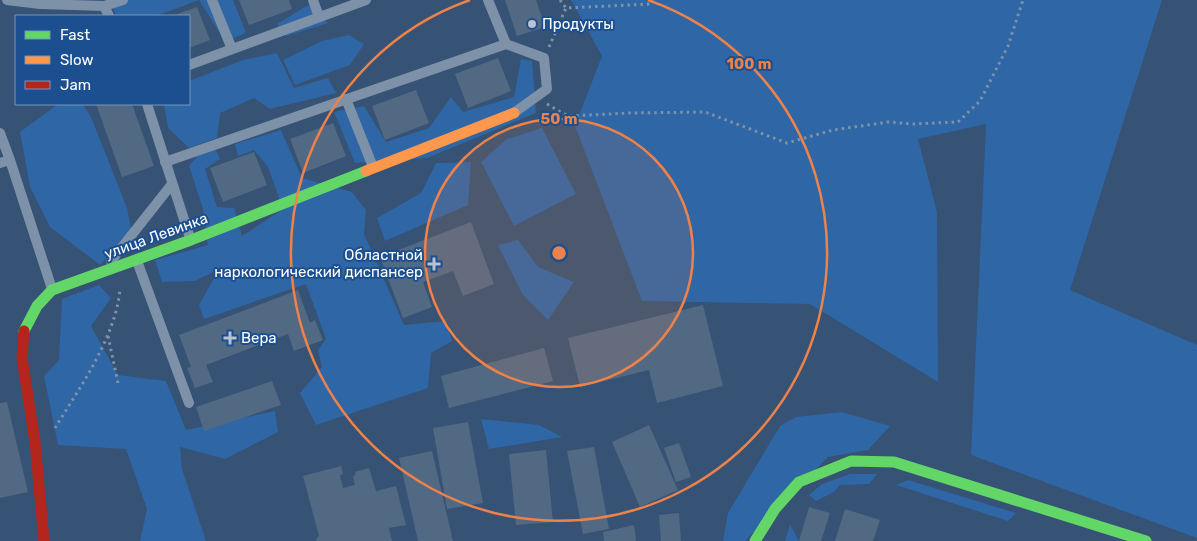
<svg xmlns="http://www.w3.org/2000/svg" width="1197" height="541" font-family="Rubik,sans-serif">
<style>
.green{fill:#2f66a5}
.building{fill:#526984}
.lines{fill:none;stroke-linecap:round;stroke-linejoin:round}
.path{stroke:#7d92a8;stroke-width:3;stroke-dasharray:2.5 4;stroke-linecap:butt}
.lane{stroke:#7d92a8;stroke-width:10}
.fast{stroke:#63d668;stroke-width:11}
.slow{stroke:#ff974d;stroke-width:11}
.jam{stroke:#b3261e;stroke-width:11}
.ring{fill:none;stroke:#ee8249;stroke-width:2.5}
.poi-dot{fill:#b9c2ce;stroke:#1b4f8f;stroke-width:2}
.labels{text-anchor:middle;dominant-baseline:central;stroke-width:4;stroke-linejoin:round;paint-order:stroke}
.poi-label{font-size:15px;fill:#fff;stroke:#1b4f8f;text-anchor:start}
.street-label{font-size:15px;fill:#fff;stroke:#1b4f8f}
.centre{fill:#ee8249;stroke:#1b4f8f;stroke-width:2.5}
.ring-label{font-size:15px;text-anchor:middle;font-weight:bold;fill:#ee8249;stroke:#1b4f8f;stroke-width:4;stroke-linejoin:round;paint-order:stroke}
</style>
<rect width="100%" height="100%" fill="#365274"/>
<!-- green -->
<path class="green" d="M108,0h125l13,33 -21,8 -26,-41 -43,16h-39z
M571,0h591l-92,290 127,55v193l-226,-83 15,-331 -68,15 19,73 1,170 -128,-78 -168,-3 -67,-175 27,-70z
M308,5l20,18 -42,13 -9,-12z
M349,35l15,9 -14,21 -55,20 -12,-25 39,-19z
M277,53l17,35 34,-10 8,15 -66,16 -16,-11 -34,15 -3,25 -28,10 -21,-20 -4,-24h25v-23l54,-21z
M521,59l11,2 4,52 -109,45 -72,5 -21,-51 30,-6 22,36 43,-14 22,-31 12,15 51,-15z
M58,104h25l8,13 36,91 4,20 -31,37 -50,-38 -20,-40 -10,-55z
M542,128l34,66 -62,32 -33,-64 26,-23z
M281,130l21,48 50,14 14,18 -2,24 40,91 42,-4 6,20 -21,12 -3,35 -112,37 -16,-32 22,-26 -4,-17 8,-11 -20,-55 -102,35 -5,-14 20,-36 -24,12 -33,1 -7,-22 53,-15 -5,-36 -14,-43 9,-11 17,-6 5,10 -15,10 12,38 17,1 8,28 41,-27 -15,-42 -14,-17 -16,6 -3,-12z
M471,162l-3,43 -83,36 -8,-23 44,-25 15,-30z
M518,240l20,27 36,15 -26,38 -25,-25 -25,-50z
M99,285l12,13 -20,28 27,49 48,6 20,49 89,-19 3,21 -53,27 -45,-12 2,22 24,72h-66l7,-32 -21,-60 -68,-4 -14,-69 15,-16 3,-61z
M842,412l48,14 -22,24 -40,7 -83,84h-22l5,-28 52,-87 16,-9z
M481,419l58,6 23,12 -73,12z
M850,474h27l-8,10 -29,1 -6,7 -18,9 -7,-6 13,-11z
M908,480l108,33 -8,8 -112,-36z
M790,524l9,17h-14z"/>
<!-- building -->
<path class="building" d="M239,0h50l3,9 -43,16z
M505,0h31l9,27 -28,9z
M197,7l13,33 -21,8v-32h-17z
M498,58l13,33 -43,17 -13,-34z
M416,90l13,33 -44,17 -13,-34z
M96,104h36l22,62 -32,11z
M333,123l13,33 -43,17 -13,-34z
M254,152l13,33 -44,17 -13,-34z
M471,222l23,62 -31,12 -10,-25 -30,11 9,25 -29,11 -23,-61z
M298,290l12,33 5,-3 8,20 -29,11 -6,-17 -82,31 7,17 -18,6 -8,-20 4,-1 -12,-32z
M703,305l20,81 -66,17 -8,-33 -69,17 -12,-49z
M544,348l9,33 -104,27 -8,-32z
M272,381l9,24 -77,26 -8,-24z
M7,402l21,90 -28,6v-95z
M468,422l15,81 -36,6 -14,-81z
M649,425l29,65 -38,17 -28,-65z
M679,443l12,34 -15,5 -12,-34z
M594,447l15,82 -26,5 -16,-83z
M546,450l7,72 -37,3 -7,-71z
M432,451l21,90h-35l-19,-83z
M341,466l2,8 -3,1 3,13 12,-3 -2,-9 2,-1v-3l14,-4 7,23 20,-5 10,39 -17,3 3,13h-75l-1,-2 3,-3 -16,-60z
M809,507l21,6 -9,28h-22z
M845,509l35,11 -7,21h-38z
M679,513l2,28h-20l-2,-26z
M634,525l2,16h-32l-1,-9z"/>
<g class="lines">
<!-- path -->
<path class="path" d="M560,0l6,8 84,-4 2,-4
M549,47l17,-39
M547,104l21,12 62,-3 75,-1 82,31 46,-13 56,-8 24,2 45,-2 22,-21 28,-55 15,-46
M108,336l10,47
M55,428c24,-39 62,-93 65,-140"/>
<!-- lane -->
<path class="lane" d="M7,0l33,4 64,2 5,10
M212,0l20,49
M313,0l6,17
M488,0l18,44 38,14 3,31 -32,23
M104,6l19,-6
M189,65l177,-65
M346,99l27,68
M147,104l43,134
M0,133l10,27
M165,162l341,-118
M0,163l10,-3 42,129
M111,261l61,-77
M137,261l52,142"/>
<!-- fast -->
<path class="fast" d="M24,331l13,-25 15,-16 139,-50 175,-69
M755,541l20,-32 24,-27 52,-21 43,1 252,79"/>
<!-- slow -->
<path class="slow" d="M366,171l148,-58"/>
<!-- jam -->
<path class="jam" d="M24,331l-2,27 13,84 9,99"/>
</g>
<!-- distance rings -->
<circle cx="559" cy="253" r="134" fill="#ee8249" fill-opacity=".12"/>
<g class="ring">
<circle cx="559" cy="253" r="134"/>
<path d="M648 0A268 268 0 1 1 470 0"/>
</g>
<!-- markers -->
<g class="poi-dot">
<circle cx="532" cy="24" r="5"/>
<path d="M431.5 256.5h5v5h5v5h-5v5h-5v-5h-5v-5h5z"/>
<path d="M227.5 330.5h5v5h5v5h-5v5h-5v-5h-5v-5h5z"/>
</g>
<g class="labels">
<!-- poi labels -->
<g class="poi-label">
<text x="542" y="24">Продукты</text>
<text x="423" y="255" text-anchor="end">Областной<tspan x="423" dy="17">наркологический диспансер</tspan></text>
<text x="241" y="338">Вера</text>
</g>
<!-- street labels -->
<g class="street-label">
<text transform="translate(156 236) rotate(-20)">улица Левинка</text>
</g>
</g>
<circle cx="559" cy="253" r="8" class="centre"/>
<g class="ring-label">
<text x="749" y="69">100 m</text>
<text x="559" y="124">50 m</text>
</g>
<!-- legend -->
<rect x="15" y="15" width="175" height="90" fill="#1b4f8f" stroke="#7695bc"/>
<rect x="25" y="31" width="25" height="8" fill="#63d668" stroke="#7695bc"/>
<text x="60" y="40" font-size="15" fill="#ffffff">Fast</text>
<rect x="25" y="56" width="25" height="8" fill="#ff974d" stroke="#7695bc"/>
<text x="60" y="65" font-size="15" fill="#ffffff">Slow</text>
<rect x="25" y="81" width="25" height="8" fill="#b3261e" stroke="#7695bc"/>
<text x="60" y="90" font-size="15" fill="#ffffff">Jam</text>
</svg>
